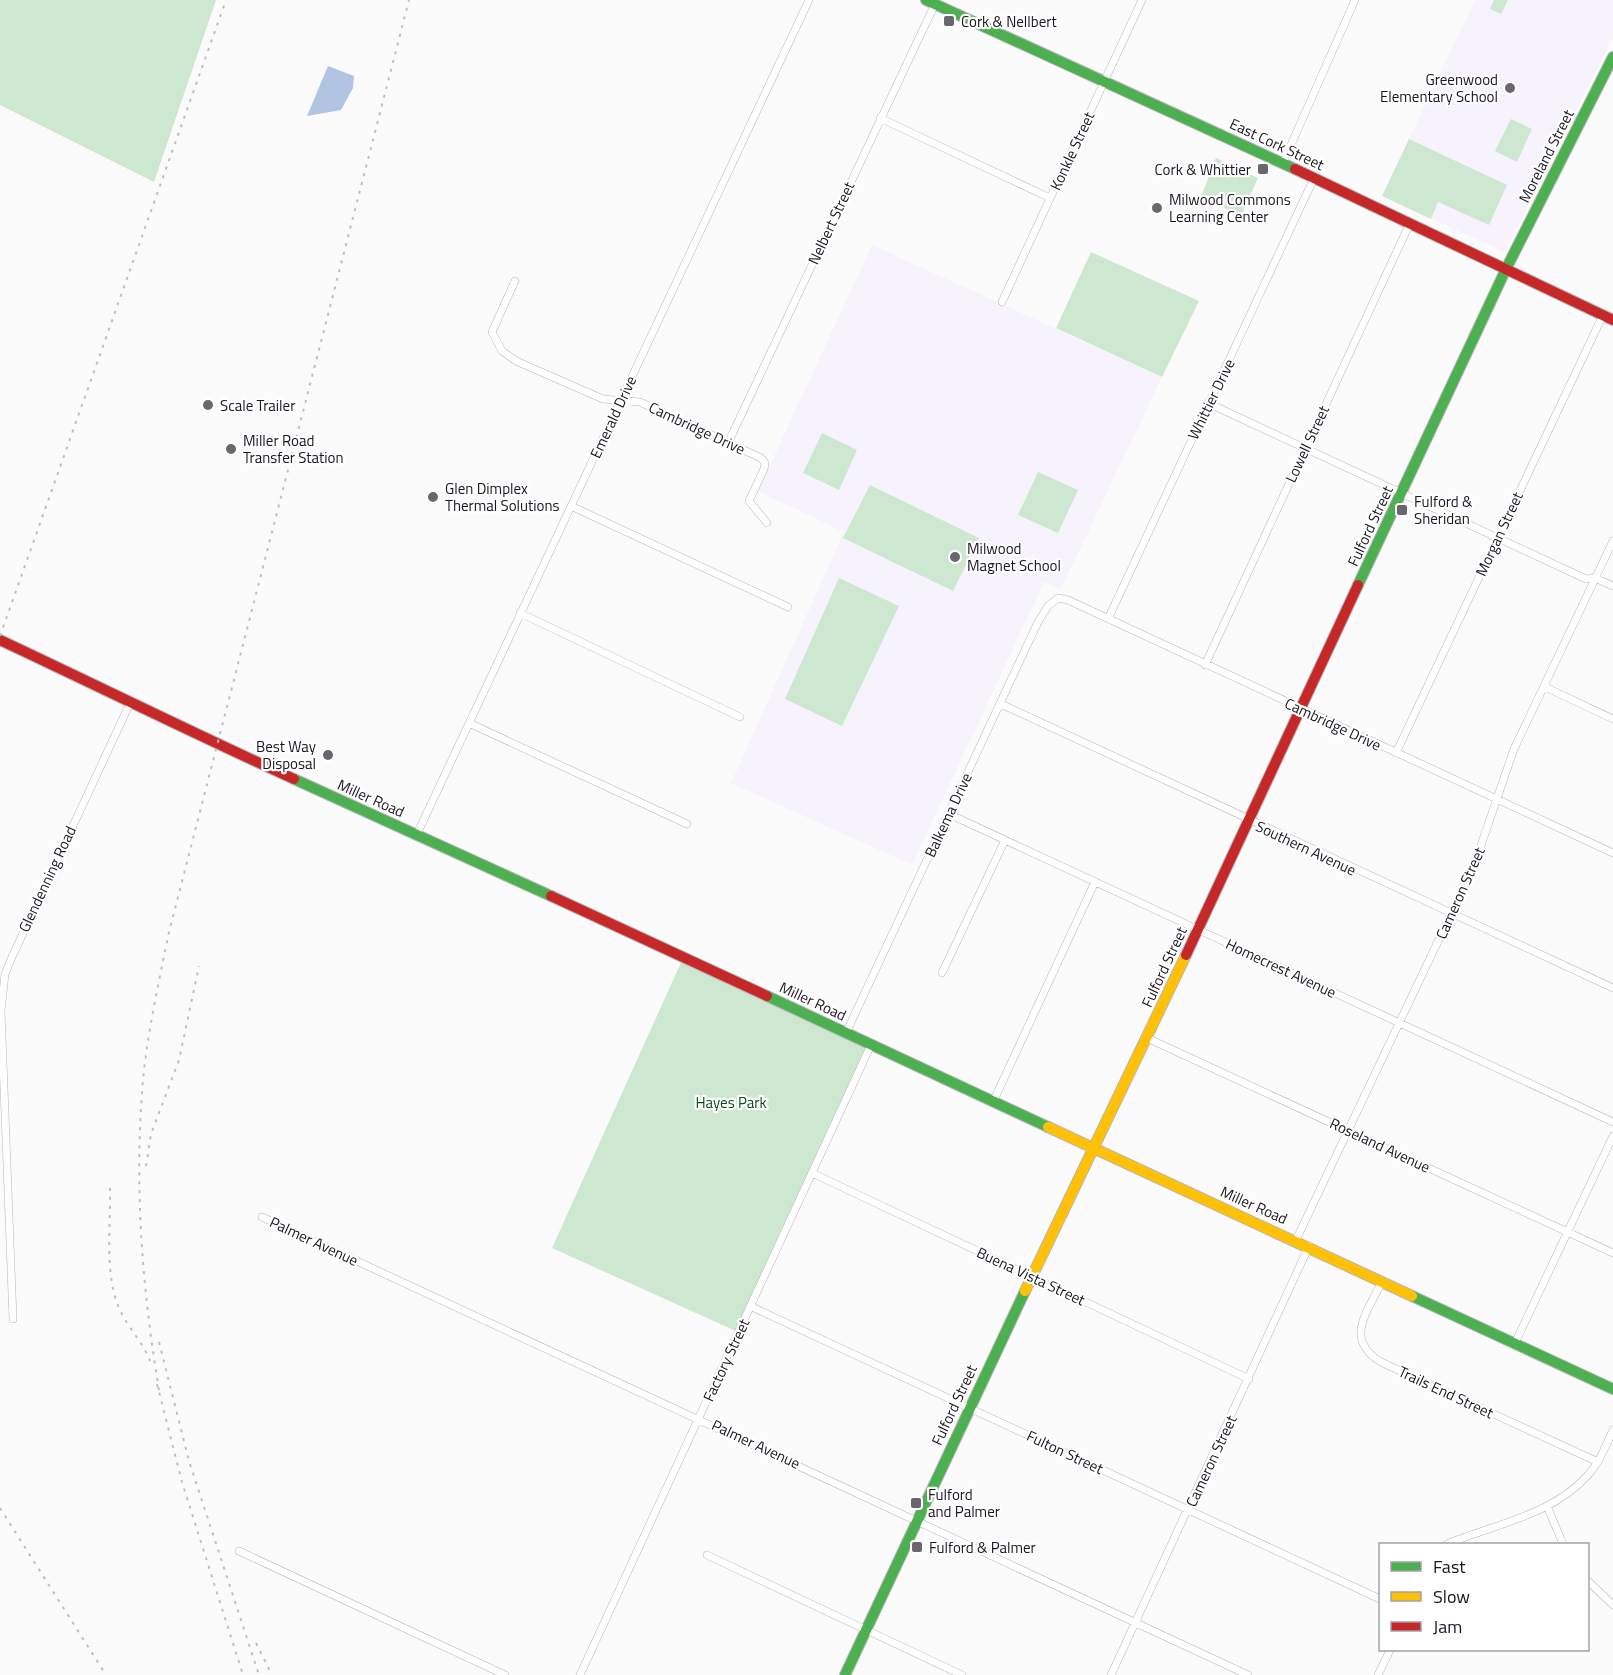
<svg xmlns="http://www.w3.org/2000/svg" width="1613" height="1675" font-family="'Titillium Web',sans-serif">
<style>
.built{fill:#f7f3fd}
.green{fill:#cee7d1}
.water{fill:#b1c4e3}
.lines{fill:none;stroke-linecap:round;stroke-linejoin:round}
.street-casing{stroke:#b8b5bb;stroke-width:8}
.fast-casing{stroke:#b8b5bb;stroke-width:12}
.slow-casing{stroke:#b8b5bb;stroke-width:12}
.jam-casing{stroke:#b8b5bb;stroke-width:12}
.street{stroke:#fefefe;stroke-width:7}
.fast{stroke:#4caf50;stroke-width:10}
.slow{stroke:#ffc107;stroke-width:10}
.jam{stroke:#c62828;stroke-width:10}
.rail{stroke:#c0bfc0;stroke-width:2;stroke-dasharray:3 6;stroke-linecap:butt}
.poi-dot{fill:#69666d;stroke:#fff;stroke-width:2}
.labels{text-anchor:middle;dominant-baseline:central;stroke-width:4.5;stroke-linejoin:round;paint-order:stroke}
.poi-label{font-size:15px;fill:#1a1520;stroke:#fff;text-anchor:start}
.street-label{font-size:15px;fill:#1a1520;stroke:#fff}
.park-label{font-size:15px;fill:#054d1c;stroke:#fff}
</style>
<rect width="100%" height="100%" fill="#fbfbfb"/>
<!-- built -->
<path class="built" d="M1475,0h138v37l-108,215 -123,-56z
M872,245l290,132 -101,212 -17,-7 -132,283 -181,-82 113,-251 -86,-41z"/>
<!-- green -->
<path class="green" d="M0,0h216l-62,182 -154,-77z
M1494,0h14l-7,14 -11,-5z
M1511,119l21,10 -15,33 -22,-11z
M1409,139l98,46 -18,40 -51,-23 -7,17 -49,-23z
M1216,158l42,20 -17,38 -40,-19z
M1091,252l108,49 -37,76 -106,-49z
M822,433l35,17 -18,40 -36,-17z
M1038,472l40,18 -20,43 -40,-18z
M870,485l109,53 -26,53 -110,-53z
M839,578l60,28 -57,120 -57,-27z
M683,958l188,87 -133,287 -186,-84z"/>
<!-- water -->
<path class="water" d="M328,66l26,10 -1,12 -12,22 -34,6z"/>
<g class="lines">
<!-- street casing -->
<g class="street-casing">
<path id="street" d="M880,118l170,80
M1283,163l72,-163
M515,281l-23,51 10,19 14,10 87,38 37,3 121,56 4,5 -1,6 -15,32 18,22
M1002,302l140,-302
M1208,403l378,176 9,-1 18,8
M728,443l207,-439
M571,506l217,101
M520,613l220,104
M1108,619l206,-441
M1205,665l205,-442
M1545,687l68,32
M1001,704l612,284
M469,723l218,101
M1396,753l207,-438
M949,814l664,308
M417,834l392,-834
M942,973l63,-133
M846,1033l192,-411 10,-16 10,-8 10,2 545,253
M1147,1038l466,215
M993,1102l102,-220
M812,1173l437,206
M262,1217l986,458
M1296,1240l155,-326 28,-63 35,-102 99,-208
M1382,1281c-14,31 -39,58 -1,81l217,100
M750,1306l630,293
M13,1319l-12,-308 4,-37 7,-17 119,-256
M1515,1343l98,-207
M1547,1506l16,38
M1447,1544c48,-20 106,-29 141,-69 12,-13 18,-30 25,-45
M239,1551l266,124
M707,1555l255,120
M1588,1581l25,24
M580,1675l291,-630
M1111,1675l198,-429
M1378,1675l12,-25"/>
</g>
<!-- fast casing -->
<g class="fast-casing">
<path id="fast" d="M926,0l369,169
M1358,585l148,-316 107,-212
M294,779l257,117
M767,996l281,131
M1412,1296l201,93
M845,1675l180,-384"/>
</g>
<!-- slow casing -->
<g class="slow-casing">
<path id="slow" d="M1048,1127l364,169
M1025,1291l161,-336"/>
</g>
<!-- jam casing -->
<g class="jam-casing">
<path id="jam" d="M1295,169l318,151
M0,640c98,46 195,94 294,139
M551,896l216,100
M1186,955l172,-370"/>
</g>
<!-- street -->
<use href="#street" class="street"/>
<!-- fast -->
<use href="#fast" class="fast"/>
<!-- slow -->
<use href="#slow" class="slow"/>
<!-- jam -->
<use href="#jam" class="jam"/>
<!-- rail -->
<path class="rail" d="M0,636l226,-636
M146,1166l5,-32 28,-74 20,-94
M110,1188c1,38 -6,84 9,120 8,19 24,34 31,53
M159,1342l30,119 70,214
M157,1384l25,98 61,193
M159,1390c-17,-102 -25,-205 -16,-310 5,-50 16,-99 26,-148l240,-932
M0,1508l106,167
M256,1643l16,32"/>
</g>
<!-- markers -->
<g class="poi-dot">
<rect x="943" y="15" width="12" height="12" rx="3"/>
<circle cx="1510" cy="88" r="6"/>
<rect x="1257" y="163" width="12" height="12" rx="3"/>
<circle cx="1157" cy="208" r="6"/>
<circle cx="208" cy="405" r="6"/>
<circle cx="231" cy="449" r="6"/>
<circle cx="433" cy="497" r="6"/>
<rect x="1396" y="504" width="12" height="12" rx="3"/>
<circle cx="955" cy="557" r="6"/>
<circle cx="328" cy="755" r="6"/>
<rect x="910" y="1497" width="12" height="12" rx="3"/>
<rect x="911" y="1541" width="12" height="12" rx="3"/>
</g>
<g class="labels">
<!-- poi labels -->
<g class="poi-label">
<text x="961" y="21">Cork &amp; Nellbert</text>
<text x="1498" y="79" text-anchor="end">Greenwood<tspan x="1498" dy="17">Elementary School</tspan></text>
<text x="1251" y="169" text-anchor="end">Cork &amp; Whittier</text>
<text x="1169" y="199">Milwood Commons<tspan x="1169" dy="17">Learning Center</tspan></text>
<text x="220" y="405">Scale Trailer</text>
<text x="243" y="440">Miller Road<tspan x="243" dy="17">Transfer Station</tspan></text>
<text x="445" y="488">Glen Dimplex<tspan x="445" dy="17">Thermal Solutions</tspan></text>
<text x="1414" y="501">Fulford &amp;<tspan x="1414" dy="17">Sheridan</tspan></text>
<text x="967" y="548">Milwood<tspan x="967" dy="17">Magnet School</tspan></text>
<text x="316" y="746" text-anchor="end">Best Way<tspan x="316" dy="17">Disposal</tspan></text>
<text x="928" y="1494">Fulford<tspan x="928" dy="17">and Palmer</tspan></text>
<text x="929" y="1547">Fulford &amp; Palmer</text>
</g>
<!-- street labels -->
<g class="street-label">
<text transform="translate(1277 144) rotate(25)">East Cork Street</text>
<text transform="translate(1072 151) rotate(-65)">Konkle Street</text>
<text transform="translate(1546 156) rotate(-63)">Moreland Street</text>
<text transform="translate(831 223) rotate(-65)">Nelbert Street</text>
<text transform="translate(1211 399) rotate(-64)">Whittier Drive</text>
<text transform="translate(613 417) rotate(-65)">Emerald Drive</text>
<text transform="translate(697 428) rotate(25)">Cambridge Drive</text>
<text transform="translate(1307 444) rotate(-65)">Lowell Street</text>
<text transform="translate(1370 526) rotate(-65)">Fulford Street</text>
<text transform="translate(1499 534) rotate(-65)">Morgan Street</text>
<text transform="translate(1333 724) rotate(25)">Cambridge Drive</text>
<text transform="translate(371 798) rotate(24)">Miller Road</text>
<text transform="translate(948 815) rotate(-65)">Balkema Drive</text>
<text transform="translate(1306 848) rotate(25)">Southern Avenue</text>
<text transform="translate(47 879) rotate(-65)">Glendenning Road</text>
<text transform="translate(1460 893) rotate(-66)">Cameron Street</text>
<text transform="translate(1164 967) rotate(-65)">Fulford Street</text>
<text transform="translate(1281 968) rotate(25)">Homecrest Avenue</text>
<text transform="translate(813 1001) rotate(25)">Miller Road</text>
<text transform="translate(1380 1145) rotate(25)">Roseland Avenue</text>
<text transform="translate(1254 1205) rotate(24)">Miller Road</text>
<text transform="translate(314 1241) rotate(25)">Palmer Avenue</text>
<text transform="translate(1031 1276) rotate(25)">Buena Vista Street</text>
<text transform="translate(726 1360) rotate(-65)">Factory Street</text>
<text transform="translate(1446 1392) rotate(25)">Trails End Street</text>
<text transform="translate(954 1405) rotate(-65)">Fulford Street</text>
<text transform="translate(756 1444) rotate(25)">Palmer Avenue</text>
<text transform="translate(1065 1452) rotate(25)">Fulton Street</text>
<text transform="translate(1211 1461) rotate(-65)">Cameron Street</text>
</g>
<!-- park labels -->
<g class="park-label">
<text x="731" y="1102">Hayes Park</text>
</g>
</g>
<!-- legend -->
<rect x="1379" y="1543" width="210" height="108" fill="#ffffff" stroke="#a3a1a6" stroke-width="1.5"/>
<rect x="1391" y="1562" width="30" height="9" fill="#4caf50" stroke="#a3a1a6" stroke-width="1.5"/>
<text x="1433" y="1573" font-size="18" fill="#1a1520">Fast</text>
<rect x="1391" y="1592" width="30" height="9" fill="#ffc107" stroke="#a3a1a6" stroke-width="1.5"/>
<text x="1433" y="1603" font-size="18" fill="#1a1520">Slow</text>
<rect x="1391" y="1622" width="30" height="9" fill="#c62828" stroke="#a3a1a6" stroke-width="1.5"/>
<text x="1433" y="1633" font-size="18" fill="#1a1520">Jam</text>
</svg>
